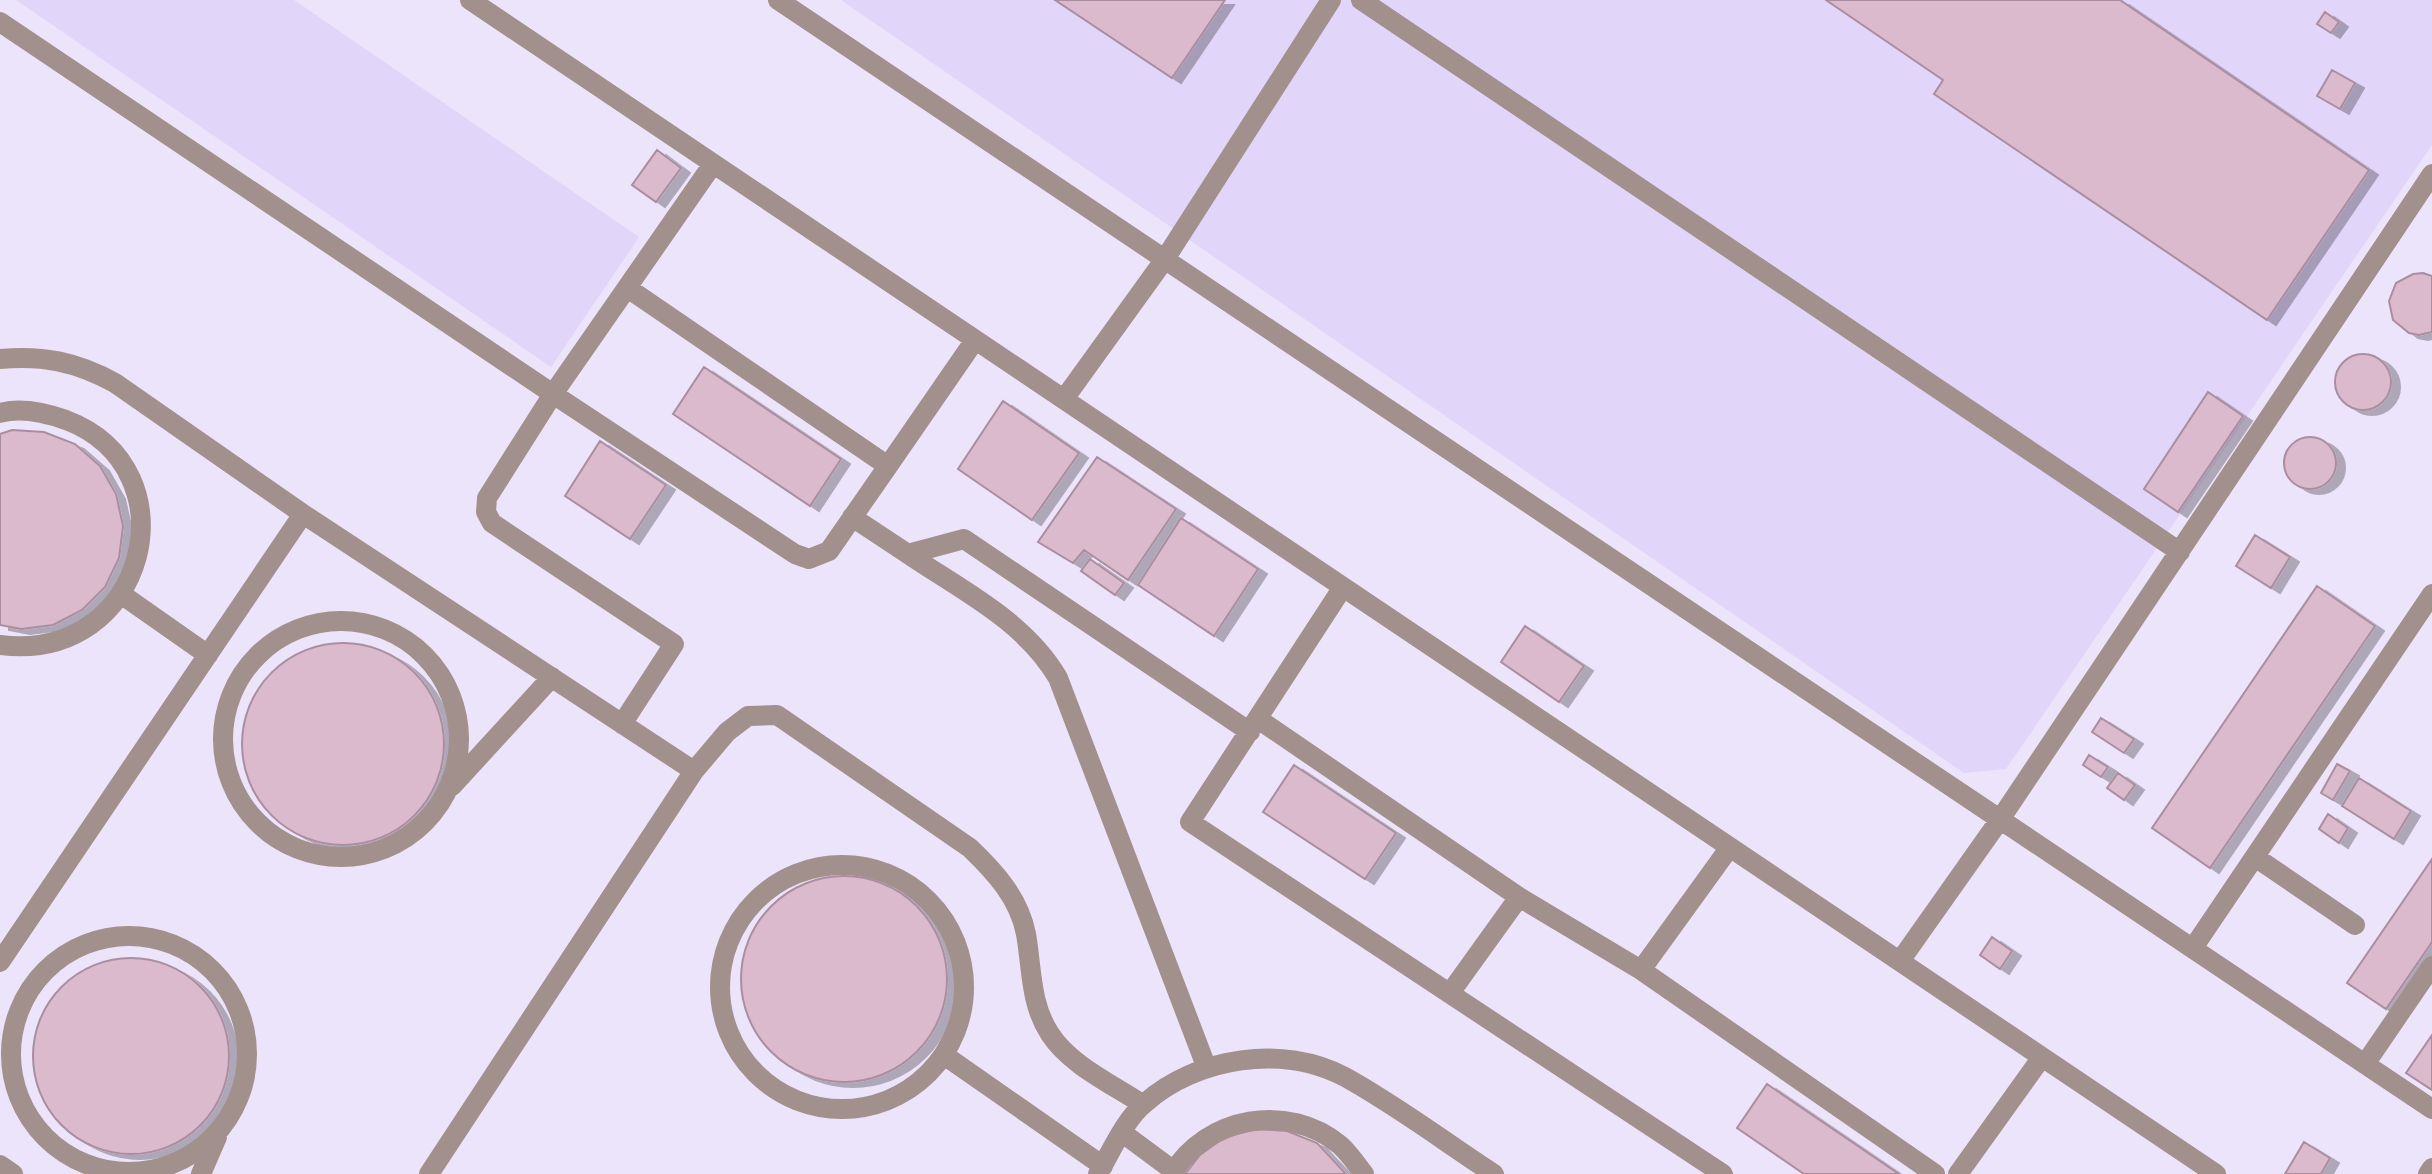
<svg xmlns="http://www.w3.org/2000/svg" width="2432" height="1174" font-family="'Open Sans',sans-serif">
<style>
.built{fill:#e1d5f9}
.building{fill:#dcbace;stroke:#aa8e9f;stroke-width:2;filter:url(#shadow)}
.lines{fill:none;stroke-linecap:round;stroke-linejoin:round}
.minor{stroke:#a2908d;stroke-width:20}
</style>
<defs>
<filter id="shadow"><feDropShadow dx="9" dy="5" stdDeviation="0" flood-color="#0004"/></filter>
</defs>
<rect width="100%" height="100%" fill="#ece4fb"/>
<!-- built -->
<path class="built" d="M16,0h278l345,237 -88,130z
M841,0h1591v145l-426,624 -42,4z"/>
<!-- building -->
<path class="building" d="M1055,0h170l-53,78z
M1826,0h294l249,170 -102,150 -333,-226 9,-14z
M2325,12l14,10 -8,11 -14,-9z
M2332,70l23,13 -15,26 -23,-13z
M657,150l24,18 -25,34 -24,-17z
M2423,273l9,3v56l-13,3 -10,-2 -16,-13 -4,-19 7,-18 17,-9z
M2335 382a28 28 0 1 1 56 0a28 28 0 1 1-56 0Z
M704,367l137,92 -31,47 -137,-92z
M2208,392l35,24 -65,96 -34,-23z
M1003,401l76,52 -47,67 -74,-51z
M12,430l32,2 31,12 25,22 16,28 7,32 -4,32 -14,29 -23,23 -29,15 -32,4 -21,-4v-191z
M2284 463a26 26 0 1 1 52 0a26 26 0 1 1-52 0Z
M600,441l66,44 -36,54 -65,-43z
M1097,457l79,52 -48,71 -44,-30 -11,13 -35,-21z
M1181,518l77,51 -44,67 -76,-51z
M2255,535l35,22 -19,31 -35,-22z
M1090,559l34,24 -9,12 -34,-24z
M2317,586l58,40 -165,242 -58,-40z
M1525,626l59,40 -25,36 -58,-40z
M242 744a101 101 0 1 1 202 0a101 101 0 1 1-202 0Z
M2101,718l33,21 -10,14 -32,-21z
M2089,755l19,12 -7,10 -18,-12z
M2337,764l13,7 -17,29 -12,-7z
M1294,765l102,68 -31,46 -102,-67z
M2118,773l17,12 -11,15 -17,-12z
M2359,778l52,33 -17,28 -52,-33z
M2328,814l20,14 -9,15 -20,-14z
M2432,859v83l-46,67 -39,-26z
M741 979a103 103 0 1 1 206 0a103 103 0 1 1-206 0Z
M1992,937l20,14 -12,18 -20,-14z
M33 1056a98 98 0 1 1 196 0a98 98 0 1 1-196 0Z
M2432,1035v55l-26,-17z
M1767,1084l132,90h-95l-67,-46z
M1256,1129l31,2 30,12 29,31h-161l15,-19 25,-18z
M2304,1142l26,16 -9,16h-36z"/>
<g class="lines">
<!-- minor -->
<path class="minor" d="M470,0l1746,1174
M778,0l1654,1109
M1361,0l819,552
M0,22l553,372 160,-230
M629,289l259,177 87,-126
M0,359c43,-4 77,3 115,24l188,131 391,257
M1064,399l101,-140 166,-259
M0,413c21,-6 46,0 66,7 129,49 81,244 -66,225
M852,517l56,37 56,-15 286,193
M908,554c53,36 117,67 150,124l148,388
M1343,587l-153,235 533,352
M121,594l87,61
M223 739a118 118 0 1 1 236 0a118 118 0 1 1-236 0Z
M1258,719l261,178 122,73 294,204
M622,724l52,-80 -182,-121 -6,-11 1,-14 66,-104 242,160 14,5 20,-8 59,-85
M452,786l100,-109
M2255,857l100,68
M720 987a122 122 0 1 1 244 0a122 122 0 1 1-244 0Z
M11 1054a118 118 0 1 1 236 0a118 118 0 1 1-236 0Z
M2193,948l239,-354
M1900,961l101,-143 431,-644
M0,962l303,-448
M1641,970l89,-123
M1450,993l69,-96
M944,1055l159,111
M2365,1064l67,-98
M1124,1134l50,37
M0,1165l13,9
M201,1174l16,-37
M429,1174l265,-403 33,-39 21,-16 29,-1 193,133c25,24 49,50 56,86 6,34 4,70 24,100 20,31 62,50 92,70
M1098,1174c13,-22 27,-55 47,-71 52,-46 138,-59 200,-26 51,28 100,65 149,97
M1172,1174c35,-58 116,-72 168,-29 9,8 17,20 24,29
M1958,1174l84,-117
M2428,1174l4,-6"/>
</g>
</svg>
